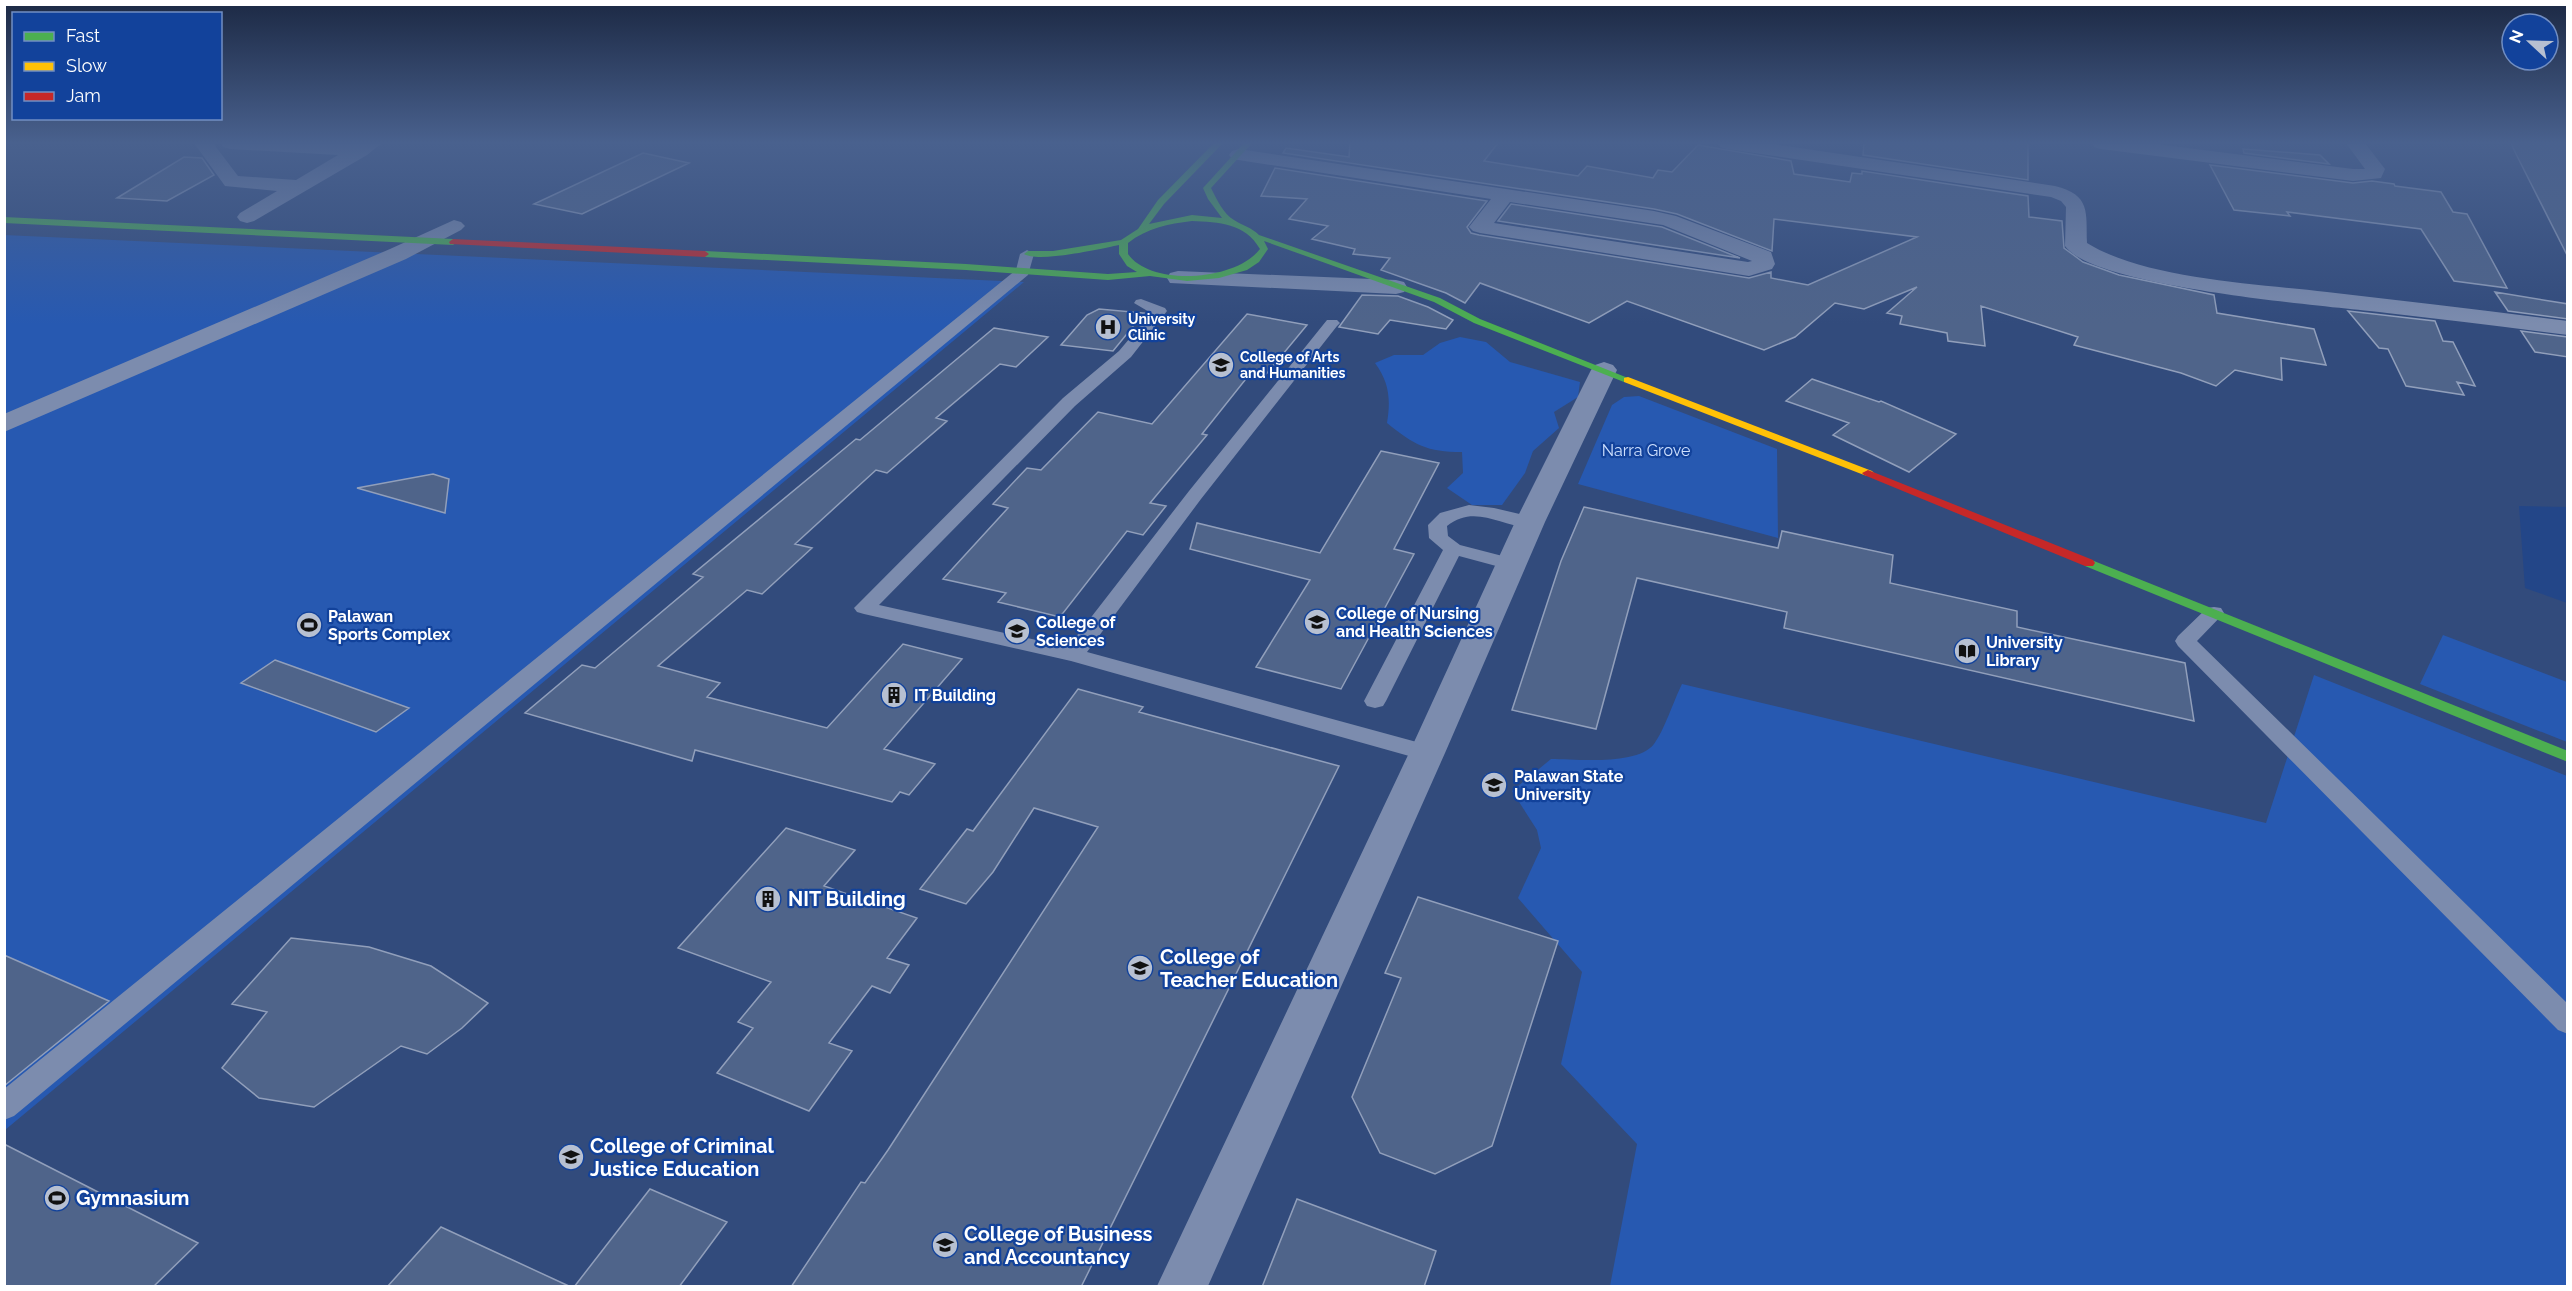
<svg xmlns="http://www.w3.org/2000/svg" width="2572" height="1291" font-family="Raleway,sans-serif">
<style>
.green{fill:#2759b1}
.water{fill:#234688}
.building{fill:#4f648a;stroke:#919fbb;stroke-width:1.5}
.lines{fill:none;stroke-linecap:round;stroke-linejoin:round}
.lane{fill:#7c8cae;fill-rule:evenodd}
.street{fill:#7c8cae;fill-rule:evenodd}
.fast{fill:#4caf50;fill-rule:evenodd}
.slow{fill:#ffc107;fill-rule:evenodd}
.jam{fill:#c62828;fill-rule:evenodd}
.labels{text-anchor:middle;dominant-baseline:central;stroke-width:4.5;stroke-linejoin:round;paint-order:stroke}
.far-poi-label{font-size:14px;font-weight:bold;fill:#fff;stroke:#12429b;text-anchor:start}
.park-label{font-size:16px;fill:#cee0fe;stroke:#12429b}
.poi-label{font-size:16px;font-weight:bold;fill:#fff;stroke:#12429b;text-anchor:start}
.near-poi-label{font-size:20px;font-weight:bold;fill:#fff;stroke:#12429b;text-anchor:start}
</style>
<rect width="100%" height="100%" fill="#324b7c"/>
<!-- green -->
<path class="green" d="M4,235l1020,47 -1019,848z
M1460,337l26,5 24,20 70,20 -2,15 -24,15 5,16 -26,23 -8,22 -23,32h-30l-25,-17 16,-15 -1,-21c-35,0 -48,-7 -75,-29 4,-24 2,-41 -12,-60l19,-8h29l17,-12z
M1639,396l138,53 1,89 -200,-54 34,-79 12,-8z
M2443,635l124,47v60l-147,-58z
M2314,675l253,101v510h-957l27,-142 -76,-80 21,-92 -64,-74 23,-50 -4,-18 -25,-39 39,-32c25,0 86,7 103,-15 10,-13 20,-44 28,-60l584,139z"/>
<!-- water -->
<path class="water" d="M2519,506l48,1v96l-42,-15z"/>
<!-- building -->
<path class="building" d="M1350,143h148l-14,18 94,15 9,-10 66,12 5,-8 14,2 26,-27 93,16 3,13 56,8 2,-9 10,1v-3l166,25 1,21 33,4 2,27 19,14 36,13 95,20 3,18 97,16 12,36 -45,-7 1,22 -47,-10 -19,16 -35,-13 -107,-28 4,-8 -97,-31 4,40 -37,-5 -1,-8 -47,-9 2,-8 -15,-3 30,-26 -53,22 -29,-6 -40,34 -31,13 -137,-49 -38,22 -109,-40 -15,20 -19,-10 -65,-23 9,-12 -37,-4 2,-5 -43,-10 16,-13 -39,-7 18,-20 -46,-3 14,-28 212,33 -20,26 4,6 8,2 270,43 22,-6v6l37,7 109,-48 -143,-18 -2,32 -95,-37 -23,-5 -371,-56 3,-5 63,9z
M1864,143h164v37l-165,-25z
M2511,143h57v114l-52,-103z
M2243,149l77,6 9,9 -85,-11z
M643,153l46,10 -107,51 -48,-10z
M184,157l18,1 12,17 -47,26 -50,-3z
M2210,165l143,18 19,-2 22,3 1,2 46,6 12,20 14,2 40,74 -53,-7 -33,-52 -134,-17 3,4 -56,-6z
M1511,204l151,23 78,31 -242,-37z
M2495,292l73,12v15l-60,-8z
M1362,295l36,1 30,11 25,13 -7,9 -56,-9 -12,14 -39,-7z
M1099,309l45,4 -31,38 -52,-6 26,-30z
M2348,311l87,10 8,20 10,1 22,44 -18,-4 7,13 -58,-9 -18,-37 -9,-1z
M1247,314l60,11 -44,53 -14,-3 -47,59 5,1 -57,68 16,3 -23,29 -16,-4 -67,86 -62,-15 8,-9 -63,-14 65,-71 -15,-4 34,-36 14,2 57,-58 54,12z
M994,328l54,9 -32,30 -16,-3 -64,54 11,3 -60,52 -11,-3 -81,74 17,4 -50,46 -15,-4 -89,76 62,17 -13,14 120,31 76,-84 59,15 -78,90 51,15 -26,31 -9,-3 -8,10 -197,-52 -3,11 -167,-48 57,-48 13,3 108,-91 -10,-3 163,-135 4,1z
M2521,331l47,6v20l-33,-5z
M1812,379l67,23 2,-1 75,33 -47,38 -76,-37 16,-12 -63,-22z
M1381,451l58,12 -45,86 20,5 -73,135 -85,-22 54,-87 -120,-31 7,-26 123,30z
M433,474l16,5 -4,34 -88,-25z
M1584,507l194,41 4,-17 111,24 -3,28 127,28v16l168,36 9,58 -410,-93 3,-16 -150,-34 -41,151 -84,-19 49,-149z
M275,660l134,48 -33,24 -135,-49z
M1078,689l65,18 -4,5 200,54 -258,521h-290l70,-105 4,1 23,-33 210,-323 -64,-19 -41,64 -27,32 -46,-15 47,-60 6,2z
M786,828l69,22 -31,36 93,32 -30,40 22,7 -19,28 -18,-7 -43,57 23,8 -43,60 -92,-38 36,-45 -15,-6 33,-40 -93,-34z
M1418,897l140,44 -66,205 -57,28 -55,-21 -28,-56 49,-119 -16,-5z
M291,938l78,9 62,19 57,37 -26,25 -35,26 -26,-8 -87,61 -55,-9 -37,-30 45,-56 -35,-8z
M4,955l105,46 -105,85z
M4,1144l194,99 -45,44h-149z
M650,1189l77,33 -48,65h-105z
M1297,1199l139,52 -12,36h-162z
M441,1227l130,60h-184z"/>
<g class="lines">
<!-- lane -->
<path class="lane" d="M1027,250l7,4 -6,21 -1014,841 -10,4v-31l1012,-819 4,-16z
M1141,299l24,9 2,3 -36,46 -56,49 -196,199 189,42 121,-156 138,-171h10l3,3 -3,3 -136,173 -114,153 348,95 3,6 -3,6 -8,2 -356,-100 -207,-47 -7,-2 -3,-4 209,-210 56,-47 32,-38 -17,-10 2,-3z
M1469,505l25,3 43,10 2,4 -2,4c-29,7 -59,-25 -90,0l1,10 12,9 58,15 3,4 -3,4 -7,2 -52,-14 -73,145 -3,5 -8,2 -8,-2 -3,-5 79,-151 -14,-12 -1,-13 12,-12z
M2214,607l7,1 3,5 -27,28 371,363v30l-10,-4 -380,-384 -3,-5 3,-5 29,-28z"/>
<!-- street -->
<path class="street" d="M194,143h19l25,33 58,4 42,-25 -108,-6 -7,-2 -2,-4h161l-15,12 -113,66 -7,2 -7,-2 -3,-4 3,-4 37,-22 -52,-5z
M1718,143h49l288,43c36,9 31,26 32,57 58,36 171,41 240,49 80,9 160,19 241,29v14c-61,-8 -121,-15 -181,-22 -57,-7 -293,-25 -322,-67l1,-39 -5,-6 -10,-4 -324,-48 -7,-2z
M2092,143h56l205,26h12l-19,-26h19l20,26 -4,9 -28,3 -252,-32 -7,-2z
M1239,149l415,62 22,5 95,36 4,12 -3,5 -23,7 -269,-43 -7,-2 -4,-4 22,-28 -259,-40 -3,-4 3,-4zM1510,202l153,23 89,36 -4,1 -254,-39z
M454,220l7,2 4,4 -4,4 -55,29 -402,173v-18l386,-165z
M1178,271l218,9 8,2 3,5 -3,5 -8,2 -226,-11 -3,-5 3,-5z
M1604,362l9,3 4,5 -72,152 -100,231 -237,533h-51l252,-533 106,-231 76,-152 4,-5z"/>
<!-- fast -->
<path class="fast" d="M1214,143h9l-59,61 -15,20 43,-9 30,3 -14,-19 -5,-11 41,-45h8l-41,45c5,10 13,27 23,32 9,6 17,7 25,15l181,63 40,21 153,61 -1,2h-8l-150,-59 -40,-21 -170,-61 4,8 -9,13 -12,8 -28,8 -32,3 -37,-5 -42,4 -142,-10 -261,-13 -4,-3 4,-3 261,13 142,10 29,-2 -10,-6 -8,-12v-9c-19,4 -81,18 -95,9l4,-3h25l68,-11 17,-11 20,-29zM1192,221c27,1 53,2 68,28 -24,32 -109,38 -132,5v-11c19,-15 40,-19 64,-22z
M4,217l449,22 4,3 -4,3 -449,-22z
M2089,559l479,192v11l-483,-196 -2,-3 2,-3z"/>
<!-- slow -->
<path class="slow" d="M1628,377l244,94 2,2 -6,3 -4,-1 -240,-93v-4z"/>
<!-- jam -->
<path class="jam" d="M453,239l252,12 4,3 -4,3 -255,-13 -1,-2z
M1868,470l225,90 2,3 -2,3h-8l-221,-91 -2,-2z"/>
</g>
<!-- sky -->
<linearGradient id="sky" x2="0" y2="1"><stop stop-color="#1c2944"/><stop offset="0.44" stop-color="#49618e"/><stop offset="1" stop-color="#49618e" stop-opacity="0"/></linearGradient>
<rect width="2572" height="324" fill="url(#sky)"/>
<!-- icons -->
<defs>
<g id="hospital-disc" transform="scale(1.35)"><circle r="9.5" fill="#b7c0d1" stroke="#12429b"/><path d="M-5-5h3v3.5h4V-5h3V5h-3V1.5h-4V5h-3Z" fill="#111"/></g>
<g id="university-disc" transform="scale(1.35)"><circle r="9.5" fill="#b7c0d1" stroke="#12429b"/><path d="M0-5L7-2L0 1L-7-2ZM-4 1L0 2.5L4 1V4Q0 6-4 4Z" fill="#111"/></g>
<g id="stadium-disc" transform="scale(1.35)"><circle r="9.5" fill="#b7c0d1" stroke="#12429b"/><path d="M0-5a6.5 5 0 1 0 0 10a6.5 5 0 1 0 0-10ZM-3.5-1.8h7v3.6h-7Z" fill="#111"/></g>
<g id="library-disc" transform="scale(1.35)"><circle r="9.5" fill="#b7c0d1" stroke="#12429b"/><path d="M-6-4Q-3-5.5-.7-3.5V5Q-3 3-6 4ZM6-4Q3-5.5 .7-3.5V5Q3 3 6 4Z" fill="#111"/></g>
<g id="building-disc" transform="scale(1.35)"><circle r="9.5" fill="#b7c0d1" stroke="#12429b"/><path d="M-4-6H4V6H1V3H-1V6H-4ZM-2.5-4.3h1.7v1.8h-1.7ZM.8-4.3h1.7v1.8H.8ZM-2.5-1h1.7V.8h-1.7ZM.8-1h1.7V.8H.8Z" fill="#111"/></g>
</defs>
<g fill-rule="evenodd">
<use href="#hospital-disc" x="1108" y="327"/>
<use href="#university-disc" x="1221" y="365"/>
<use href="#university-disc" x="1317" y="622"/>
<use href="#stadium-disc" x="309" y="625"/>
<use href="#university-disc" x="1017" y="631"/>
<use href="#library-disc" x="1967" y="651"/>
<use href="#building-disc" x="894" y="695"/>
<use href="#university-disc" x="1494" y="785"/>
<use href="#building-disc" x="768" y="899"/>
<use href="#university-disc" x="1140" y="968"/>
<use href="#university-disc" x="571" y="1157"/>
<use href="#stadium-disc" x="57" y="1198"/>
<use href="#university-disc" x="945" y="1245"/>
</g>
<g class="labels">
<!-- far-poi labels -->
<g class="far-poi-label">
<text x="1128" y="319">University<tspan x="1128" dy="16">Clinic</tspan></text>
<text x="1240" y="357">College of Arts<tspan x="1240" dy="16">and Humanities</tspan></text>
</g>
<!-- park labels -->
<g class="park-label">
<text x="1646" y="450">Narra Grove</text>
</g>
<!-- poi labels -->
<g class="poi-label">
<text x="1336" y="613">College of Nursing<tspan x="1336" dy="18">and Health Sciences</tspan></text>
<text x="328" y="616">Palawan<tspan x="328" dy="18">Sports Complex</tspan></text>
<text x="1036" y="622">College of<tspan x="1036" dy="18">Sciences</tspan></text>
<text x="1986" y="642">University<tspan x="1986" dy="18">Library</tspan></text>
<text x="914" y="695">IT Building</text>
<text x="1514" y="776">Palawan State<tspan x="1514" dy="18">University</tspan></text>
</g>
<!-- near-poi labels -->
<g class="near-poi-label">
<text x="788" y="899">NIT Building</text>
<text x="1160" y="957">College of<tspan x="1160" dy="23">Teacher Education</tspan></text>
<text x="590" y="1146">College of Criminal<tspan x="590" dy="23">Justice Education</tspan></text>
<text x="76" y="1198">Gymnasium</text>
<text x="964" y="1234">College of Business<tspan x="964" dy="23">and Accountancy</tspan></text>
</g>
</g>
<!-- border -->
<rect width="2572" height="1291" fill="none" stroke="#ffffff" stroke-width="12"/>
<!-- legend -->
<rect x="12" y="12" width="210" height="108" fill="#12429b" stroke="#718ec3" stroke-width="1.5"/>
<rect x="24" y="32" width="30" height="9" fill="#4caf50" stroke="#718ec3" stroke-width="1.5"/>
<text x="66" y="42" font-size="18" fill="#ffffff">Fast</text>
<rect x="24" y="62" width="30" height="9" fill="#ffc107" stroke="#718ec3" stroke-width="1.5"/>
<text x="66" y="72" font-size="18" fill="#ffffff">Slow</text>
<rect x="24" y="92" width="30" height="9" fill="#c62828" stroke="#718ec3" stroke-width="1.5"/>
<text x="66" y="102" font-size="18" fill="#ffffff">Jam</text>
<!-- north arrow -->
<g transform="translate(2530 42) rotate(292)"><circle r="28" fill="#12429b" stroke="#718ec3" stroke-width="1.5"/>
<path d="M0-4.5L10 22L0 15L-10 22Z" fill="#b7c0d1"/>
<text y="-9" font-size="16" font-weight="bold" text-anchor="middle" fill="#ffffff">N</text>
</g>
</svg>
